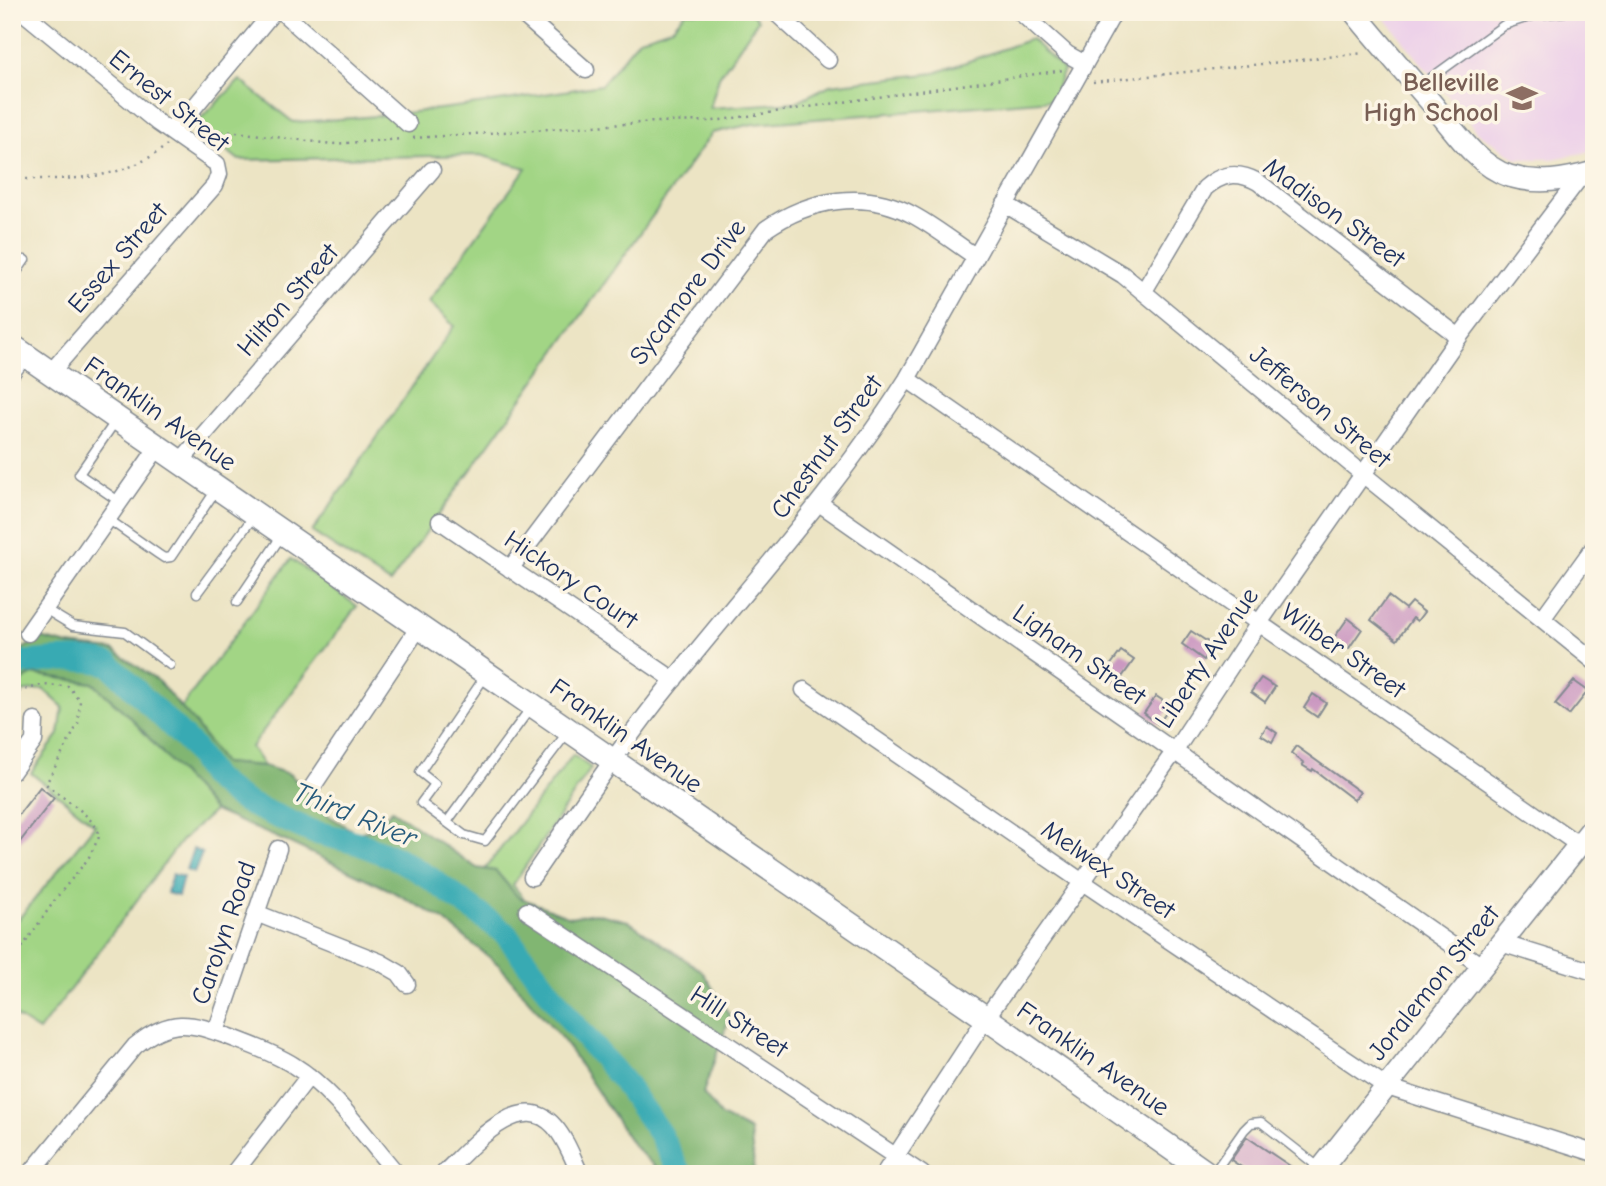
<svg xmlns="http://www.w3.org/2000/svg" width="1606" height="1186" font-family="'Comic Neue',sans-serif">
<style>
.built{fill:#edd1e9}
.green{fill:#a2d585;stroke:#5e8272;stroke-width:2}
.forest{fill:#81b672;stroke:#4e7268;stroke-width:2}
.water{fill:#39aab3;stroke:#2a6c88;stroke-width:2}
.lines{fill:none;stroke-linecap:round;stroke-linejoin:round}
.river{stroke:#39aab3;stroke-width:24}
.building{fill:#cb98c1}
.service-casing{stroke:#848a91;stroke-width:11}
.minor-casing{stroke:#848a91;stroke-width:19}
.tertiary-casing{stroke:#848a91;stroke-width:24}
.secondary-casing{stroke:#848a91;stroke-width:26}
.path{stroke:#848a91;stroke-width:2.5;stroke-dasharray:2 5;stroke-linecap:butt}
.service{stroke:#fff;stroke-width:8}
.minor{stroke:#fff;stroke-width:16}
.tertiary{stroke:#fff;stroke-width:21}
.secondary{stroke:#fff;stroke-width:23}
.labels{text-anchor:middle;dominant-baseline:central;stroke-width:7;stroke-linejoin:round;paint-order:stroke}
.education-label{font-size:26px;font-weight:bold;fill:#785e54;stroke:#fcf5e5;text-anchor:end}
.street-label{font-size:26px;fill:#1b2f5e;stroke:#fcf5e5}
.water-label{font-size:28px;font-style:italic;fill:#265a7c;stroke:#fcf5e5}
</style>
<rect width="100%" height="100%" fill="#fcf5e5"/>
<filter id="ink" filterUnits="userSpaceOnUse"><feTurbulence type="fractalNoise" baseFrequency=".0143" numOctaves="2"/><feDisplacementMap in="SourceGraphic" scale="14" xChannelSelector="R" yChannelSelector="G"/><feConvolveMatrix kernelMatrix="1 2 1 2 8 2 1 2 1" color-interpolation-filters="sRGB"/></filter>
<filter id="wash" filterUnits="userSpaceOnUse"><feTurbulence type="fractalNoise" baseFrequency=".00686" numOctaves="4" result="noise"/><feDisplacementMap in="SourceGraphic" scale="28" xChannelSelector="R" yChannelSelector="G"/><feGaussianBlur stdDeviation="1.57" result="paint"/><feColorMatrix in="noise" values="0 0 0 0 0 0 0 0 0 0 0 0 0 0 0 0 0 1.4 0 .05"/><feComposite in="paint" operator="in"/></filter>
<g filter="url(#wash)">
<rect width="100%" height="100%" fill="#ece4c4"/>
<!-- built -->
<path class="built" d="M1380,12h214v139l-41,8h-36l-41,-28z"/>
<!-- green -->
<path class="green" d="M686,12h64l8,8 -39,57 -9,31 86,-6 34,-17 105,-12 96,-34 33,31 -12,30 -299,24 -41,9 -322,450 -78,-51 142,-206 -25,-24 97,-134 -46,-13 -241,5 -45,-35 46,-45 53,42c104,-5 206,-20 308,-37l38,-46 34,-12z
M291,559l66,47 -106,141 13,19 -41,-3 -42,-55z
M32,674l61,9 40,37 81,91 -32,29 -143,191 -27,-17v-87l83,-102 -64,-52 28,-39 4,-27 -20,-18 -31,4v-3z
M573,755l18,13 -78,117 11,14 -15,15 -38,-27z"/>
<!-- forest -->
<path class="forest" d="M41,638l27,7 45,5 44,30 37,42 29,41 41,3 25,8 24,21 16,21 28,17 17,-4 18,-19 85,58 19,3 22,26 52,20 25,-4 33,8 74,50 28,45 -27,77 18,23 29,15 5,43h-95l-4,-6 -23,-23 -69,-104 -65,-76 -58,-47 -51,-28 -100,-47 -76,-32 -81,-91 -40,-37 -61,-9 -20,16v-35z"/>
<!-- water -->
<path class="water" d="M193,849l9,4 -8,20 -8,-3z
M172,874l11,3 -5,19 -11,-3z"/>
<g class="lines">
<!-- river -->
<path class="river" d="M12,668l6,-5c30,-2 61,-7 91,1l84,83 19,30 21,17 18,11 62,27 45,11 40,16 29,17 78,57 68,90 50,58 37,53 20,40"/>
</g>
<g id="blocks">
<!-- building -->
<path class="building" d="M1388,596l17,13 6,-7 13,10 -7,9 -4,-3 -16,22 -26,-20z
M1348,618l14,11 -13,19 -15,-10z
M1191,631l23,15 -10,14 -22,-16z
M1121,651l13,9 -17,24 -13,-10z
M1261,678l14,9 -10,15 -14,-10z
M1574,681l14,10 -19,24 -14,-11z
M1313,694l13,9 -9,14 -13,-9z
M1156,696l15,10 -13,18 -14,-11z
M1267,726l10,7 -5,9 -11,-7z
M1296,746l64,46 -6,8 -41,-31 -1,2 -10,-6 2,-2 -13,-10z
M40,787l14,11 -42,54v-29z
M1247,1137l43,29 -6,8h-32l-21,-14z"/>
</g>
</g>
<g filter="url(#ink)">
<use href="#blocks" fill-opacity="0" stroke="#848a91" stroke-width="2"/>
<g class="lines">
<!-- service casing -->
<g class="service-casing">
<path id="service" d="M1420,86l84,-61 31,-10 29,-3
M12,279l13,-19
M117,419l-38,55 41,28
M108,519l50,35 6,4 7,-1 45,-67
M197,593l57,-77
M237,602l45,-67
M45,609l28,17 52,6 45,33
M486,675l-66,97 15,12 -14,19 43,32 21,6 82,-108
M447,822l85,-116
M1213,1174l31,-44 7,-7 10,-1 60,47"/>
</g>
<!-- minor casing -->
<g class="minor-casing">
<path id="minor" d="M23,12l135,111 59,41 2,10 -4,11 -164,187
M282,12l126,112
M520,12l66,58
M775,12l53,48
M1020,12l47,42 18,10
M170,129l21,-18 82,-99
M1005,204l118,71 241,200 230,186
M1144,291l61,-103c17,-15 33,-17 53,-6l201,155
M12,372l13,-18
M907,379l672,466
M180,462l252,-292
M819,503l664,464
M440,521l234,159
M510,569l256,-340c43,-30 99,-40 147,-14 22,12 42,28 63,42
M1542,619l52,-72
M28,633l130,-186
M804,690l277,191 306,206 207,66
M12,772l22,-31 1,-20
M313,786l106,-159
M532,877c46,-67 91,-135 143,-199 79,-98 164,-192 232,-299l207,-367
M527,911l395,263
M256,913l124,49 19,11 8,11
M1501,943l93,29
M216,1032l62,-183
M30,1174l105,-128c35,-29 55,-24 95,-9 21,8 44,16 63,28 41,25 73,73 104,109
M233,1174l76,-98
M443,1174c25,-23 76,-87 111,-48 12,13 19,33 26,48
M884,1174l102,-156 188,-266 85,-129 200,-286 122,-161"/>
</g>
<!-- tertiary casing -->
<g class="tertiary-casing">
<path id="tertiary" d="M1354,12c24,30 49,58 74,87 22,25 47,66 81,77 30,9 56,4 85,-4
M1317,1174l277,-348"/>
</g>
<!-- secondary casing -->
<g class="secondary-casing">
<path id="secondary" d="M12,346l974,672 222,156"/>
</g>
<!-- path -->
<path class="path" d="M1093,82l271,-29
M194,131l42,1 96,12 71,-5
M413,138l242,-16 58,-1 351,-51
M12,179c55,0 109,4 155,-34
M12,694l29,-9 27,1 12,15 -2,23 -32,60c18,16 44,28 54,51l-12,24 -31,38 -45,65"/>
<!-- service -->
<use href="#service" class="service"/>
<!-- minor -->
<use href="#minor" class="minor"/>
<!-- tertiary -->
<use href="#tertiary" class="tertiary"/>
<!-- secondary -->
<use href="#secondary" class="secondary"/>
</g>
</g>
<!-- icons -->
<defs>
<g id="school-bare" transform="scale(2.415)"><path d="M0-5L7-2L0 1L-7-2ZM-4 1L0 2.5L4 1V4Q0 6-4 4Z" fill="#8d6e63" stroke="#fcf5e5" stroke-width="2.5" paint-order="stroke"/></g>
</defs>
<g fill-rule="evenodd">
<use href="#school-bare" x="1522" y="98"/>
</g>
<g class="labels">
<!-- education labels -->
<g class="education-label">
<text x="1499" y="83">Belleville<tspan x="1499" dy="30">High School</tspan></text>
</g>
<!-- street labels -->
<g class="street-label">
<text transform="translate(169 101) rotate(39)">Ernest Street</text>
<text transform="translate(1334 213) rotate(36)">Madison Street</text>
<text transform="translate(118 258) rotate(-49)">Essex Street</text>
<text transform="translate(688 292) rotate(-53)">Sycamore Drive</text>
<text transform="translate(288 300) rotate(-49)">Hilton Street</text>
<text transform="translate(1320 407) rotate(40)">Jefferson Street</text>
<text transform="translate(160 414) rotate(35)">Franklin Avenue</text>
<text transform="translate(827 447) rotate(-54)">Chestnut Street</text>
<text transform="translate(571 580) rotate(34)">Hickory Court</text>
<text transform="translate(1343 651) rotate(35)">Wilber Street</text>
<text transform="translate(1079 655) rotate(35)">Ligham Street</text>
<text transform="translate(1207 658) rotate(-56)">Liberty Avenue</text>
<text transform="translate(626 736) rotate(35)">Franklin Avenue</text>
<text transform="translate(1108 870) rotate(34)">Melwex Street</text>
<text transform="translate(224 933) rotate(-71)">Carolyn Road</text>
<text transform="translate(1434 983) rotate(-51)">Joralemon Street</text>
<text transform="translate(739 1022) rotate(33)">Hill Street</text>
<text transform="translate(1093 1059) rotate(35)">Franklin Avenue</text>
</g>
<!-- water labels -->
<g class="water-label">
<text transform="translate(355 815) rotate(22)">Third River</text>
</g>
</g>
<!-- margin -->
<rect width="1606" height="1186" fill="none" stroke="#fcf5e5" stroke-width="42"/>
</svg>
